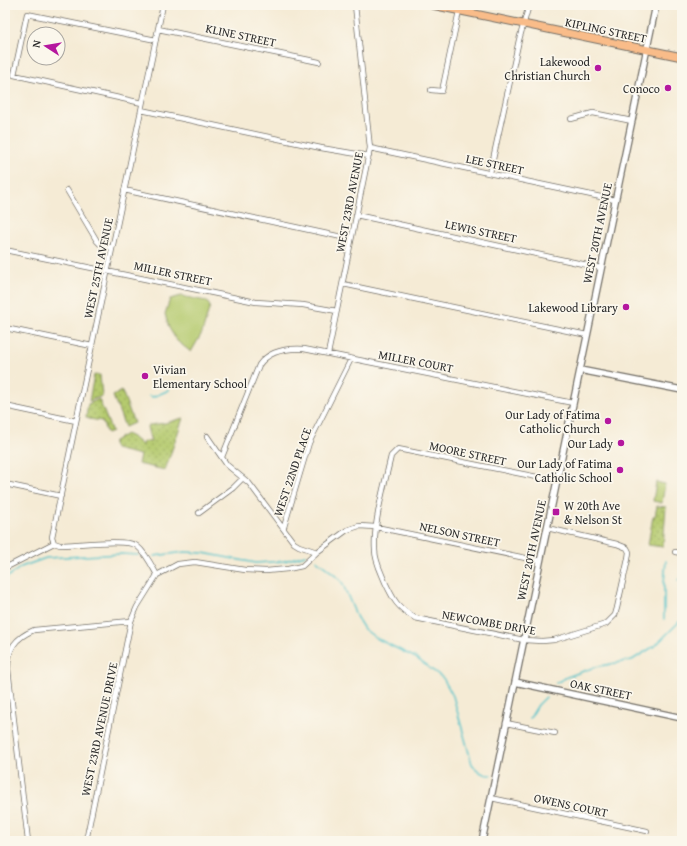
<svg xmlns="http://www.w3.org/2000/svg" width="687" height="846" font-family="'Gentium Book Plus',serif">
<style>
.green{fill:url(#green-dots);stroke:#707a4c}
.pitch{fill:#b5ca6e;stroke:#707a4c}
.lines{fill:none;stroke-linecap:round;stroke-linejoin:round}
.stream{stroke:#56c4cb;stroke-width:1.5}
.minor-casing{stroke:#726e66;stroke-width:6}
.tertiary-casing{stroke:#726e66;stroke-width:8}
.primary-casing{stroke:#726e66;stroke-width:9}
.minor{stroke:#fff;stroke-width:4.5}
.tertiary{stroke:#fff;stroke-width:5.5}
.primary{stroke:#f9bc89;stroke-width:7}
.poi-dot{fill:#b5179e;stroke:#fbf7ec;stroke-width:1.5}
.labels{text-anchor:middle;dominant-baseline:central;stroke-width:3.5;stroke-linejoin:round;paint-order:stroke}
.street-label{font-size:12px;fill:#2b2b2b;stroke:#fbf7ec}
.poi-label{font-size:12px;fill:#2b2b2b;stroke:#fbf7ec;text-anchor:end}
</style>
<defs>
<pattern id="green-dots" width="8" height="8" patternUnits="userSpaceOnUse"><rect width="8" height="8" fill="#b5ca6e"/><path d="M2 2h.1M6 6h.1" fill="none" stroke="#93a45b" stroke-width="1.8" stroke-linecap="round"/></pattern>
</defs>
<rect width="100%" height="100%" fill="#fbf7ec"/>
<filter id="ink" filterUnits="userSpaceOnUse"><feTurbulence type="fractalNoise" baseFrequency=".025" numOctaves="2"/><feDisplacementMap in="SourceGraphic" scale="8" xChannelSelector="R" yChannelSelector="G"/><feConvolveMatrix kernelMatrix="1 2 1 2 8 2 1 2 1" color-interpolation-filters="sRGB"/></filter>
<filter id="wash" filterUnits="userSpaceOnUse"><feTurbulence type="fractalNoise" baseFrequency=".012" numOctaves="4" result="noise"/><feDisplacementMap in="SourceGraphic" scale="16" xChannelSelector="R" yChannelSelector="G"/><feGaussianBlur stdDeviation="0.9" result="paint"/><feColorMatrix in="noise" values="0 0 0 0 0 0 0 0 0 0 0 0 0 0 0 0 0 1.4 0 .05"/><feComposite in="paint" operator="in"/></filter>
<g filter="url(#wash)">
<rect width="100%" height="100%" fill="#f5ebd5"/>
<!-- green -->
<path class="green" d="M94,375h6l2,21 -13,5z
M122,391l12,32 -9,4 -12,-31z
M99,399l13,33 -5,2 -5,-13 -13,-2 -3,-2 2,-13z
M183,418l-18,52 -27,-6 2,-9 -25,-6 -2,-5 1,-3 12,-7 8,4 8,7 1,-4 8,1 -4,-15 3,-2 15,-2z
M657,506l9,1 -3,40 -15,-2 5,-29h2z"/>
<!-- pitch -->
<path class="pitch" d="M181,296l25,5 4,5 -8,27 -11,19 -14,-11 -8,-13 -4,-14 5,-15z
M656,482l9,2 -3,19 -9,-2z"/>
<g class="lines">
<!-- stream -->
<path class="stream" d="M149,396l4,1 16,-7
M154,556l31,-4 18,1 53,10 28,-2 21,-6
M316,560l12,9 14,13 15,36 7,11 12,9 40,20 27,20 10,18 19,68c5,7 10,11 19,11
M5,579l16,-12 25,-9 75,-4 17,1
M678,580l4,-3
M664,619v-36l2,-22
M556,683l11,-6 28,-10 37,-7 24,-15 26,-26
M530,718l8,-13 8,-8"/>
</g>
</g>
<g filter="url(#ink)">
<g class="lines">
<!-- minor casing -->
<g class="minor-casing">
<path id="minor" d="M158,29l161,33
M431,90l11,1 17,-80
M142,103l-128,-28 13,-61 129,26
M141,110l180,38 48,8
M571,119l22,-6 39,8
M370,148l245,52
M490,173l29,-133 10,-35
M67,190l30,51 3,3 12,4
M124,190l227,49
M356,215l245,53
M5,250l251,52 47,3 34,6
M343,284l244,51
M5,328l87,18
M328,354l42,-206 -15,-143
M5,406l71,15
M207,436l20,29 22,18 45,60 5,3 18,6
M222,457l37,-92c10,-14 28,-17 45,-16l269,54
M5,484l56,12
M199,513l34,-25 10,-10
M284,527l25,-84 42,-84
M547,528l70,16 10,4 2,4 -1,7 -11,49 -2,7 -9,9 -52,16 -12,1 -18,-1 -109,-22c-18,-11 -21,-17 -30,-36 -4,-10 -10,-21 -10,-32 -2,-27 10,-67 16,-94l7,-7 159,32
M675,552l7,1
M5,568l49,-25
M157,575c-5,-9 -11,-22 -20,-29 -10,-8 -62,-1 -77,-1l-6,-2 -2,-6 111,-532
M506,723l49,10
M491,798l156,33
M28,841l-20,-172c0,-21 7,-31 26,-39l97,-9
M86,841l45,-220 6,-14 20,-32 21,-11 17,-2 50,8 21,1 22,-2 14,-3 15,-14 30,-22 12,-4 17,1 164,34"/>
</g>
<!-- tertiary casing -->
<g class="tertiary-casing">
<path id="tertiary" d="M580,370l102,20
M515,682l167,36
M482,841l174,-836"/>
</g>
<!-- primary casing -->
<g class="primary-casing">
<path id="primary" d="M432,5l250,52"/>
</g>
<!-- minor -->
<use href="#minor" class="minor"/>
<!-- tertiary -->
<use href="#tertiary" class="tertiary"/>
<!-- primary -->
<use href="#primary" class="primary"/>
</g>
</g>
<!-- markers -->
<g class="poi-dot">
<circle cx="598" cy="68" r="4"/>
<circle cx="668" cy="88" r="4"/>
<circle cx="626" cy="307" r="4"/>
<circle cx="145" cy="376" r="4"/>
<circle cx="608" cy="421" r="4"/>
<circle cx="621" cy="443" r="4"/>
<circle cx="620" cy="470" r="4"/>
<rect x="552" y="508" width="8" height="8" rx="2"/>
</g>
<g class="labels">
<!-- street labels -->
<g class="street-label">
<text transform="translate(606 30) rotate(12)">KIPLING STREET</text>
<text transform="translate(241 35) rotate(12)">KLINE STREET</text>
<text transform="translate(495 164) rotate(12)">LEE STREET</text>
<text transform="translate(349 202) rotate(-79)">WEST 23RD AVENUE</text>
<text transform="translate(481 231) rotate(12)">LEWIS STREET</text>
<text transform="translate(597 233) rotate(-78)">WEST 20TH AVENUE</text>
<text transform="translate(98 268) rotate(-78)">WEST 25TH AVENUE</text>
<text transform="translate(173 273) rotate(12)">MILLER STREET</text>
<text transform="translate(416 361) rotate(11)">MILLER COURT</text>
<text transform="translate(468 453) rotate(12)">MOORE STREET</text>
<text transform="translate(292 472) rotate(-71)">WEST 22ND PLACE</text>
<text transform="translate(460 534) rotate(12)">NELSON STREET</text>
<text transform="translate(531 550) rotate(-78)">WEST 20TH AVENUE</text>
<text transform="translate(489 622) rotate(10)">NEWCOMBE DRIVE</text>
<text transform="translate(601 689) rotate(12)">OAK STREET</text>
<text transform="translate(99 729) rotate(-78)">WEST 23RD AVENUE DRIVE</text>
<text transform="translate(571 805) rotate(12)">OWENS COURT</text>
</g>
<!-- poi labels -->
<g class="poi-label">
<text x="590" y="61">Lakewood<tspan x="590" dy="14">Christian Church</tspan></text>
<text x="660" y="88">Conoco</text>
<text x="618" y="307">Lakewood Library</text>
<text x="153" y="369" text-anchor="start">Vivian<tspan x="153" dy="14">Elementary School</tspan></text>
<text x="600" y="414">Our Lady of Fatima<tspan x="600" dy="14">Catholic Church</tspan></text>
<text x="613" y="443">Our Lady</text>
<text x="612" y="463">Our Lady of Fatima<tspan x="612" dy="14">Catholic School</tspan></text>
<text x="564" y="505" text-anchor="start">W 20th Ave<tspan x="564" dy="14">&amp; Nelson St</tspan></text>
</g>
</g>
<!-- margin -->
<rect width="687" height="846" fill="none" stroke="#fbf7ec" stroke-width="20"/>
<!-- north arrow -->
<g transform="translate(46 46) rotate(282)"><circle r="19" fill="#fbf7ec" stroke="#a8a59f"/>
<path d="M0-3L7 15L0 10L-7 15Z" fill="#b5179e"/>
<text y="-6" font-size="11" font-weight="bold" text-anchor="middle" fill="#2b2b2b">N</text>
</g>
</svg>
